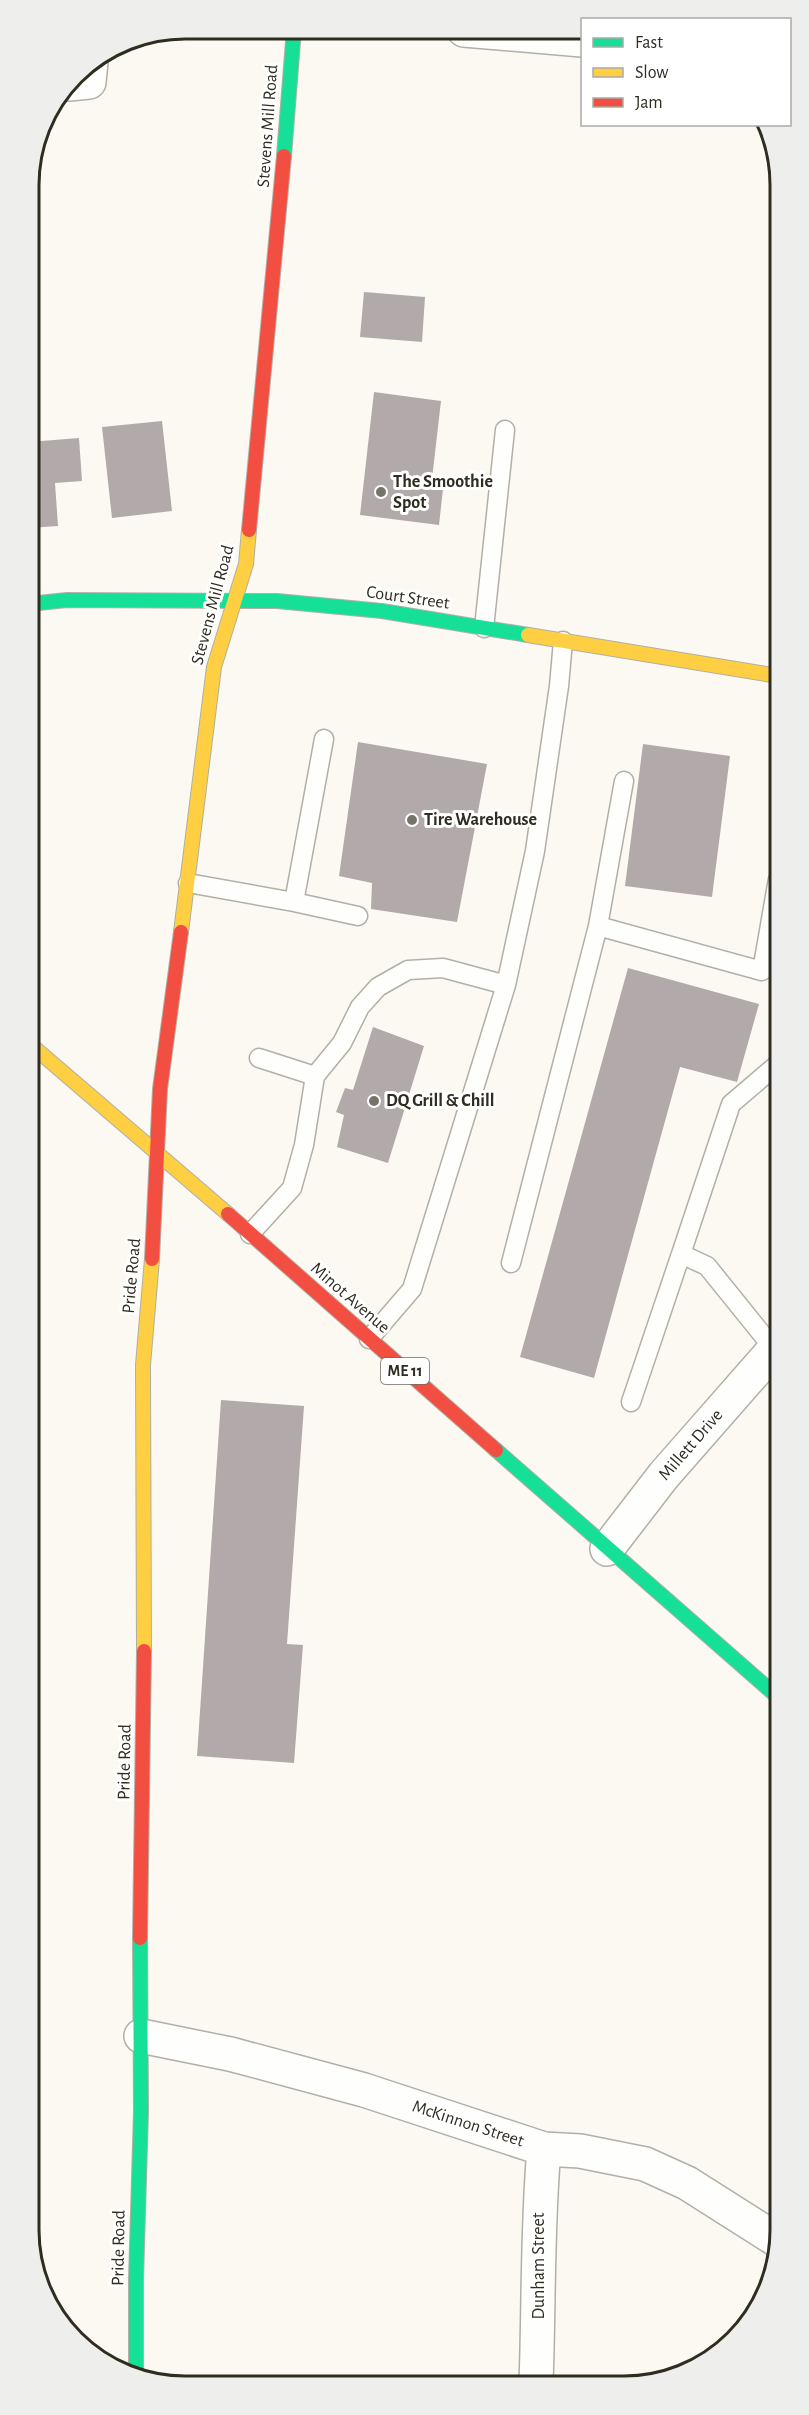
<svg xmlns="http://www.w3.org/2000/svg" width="809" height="2415" font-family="'Alegreya Sans',sans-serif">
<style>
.building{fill:#b2aaaa}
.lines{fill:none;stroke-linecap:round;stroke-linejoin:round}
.lane-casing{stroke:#b1afa6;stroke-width:21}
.street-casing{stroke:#b1afa6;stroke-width:36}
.fast-casing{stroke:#b1afa6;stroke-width:16}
.slow-casing{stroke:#b1afa6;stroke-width:16}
.jam-casing{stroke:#b1afa6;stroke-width:16}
.lane{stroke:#fefefd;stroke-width:18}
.street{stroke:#fefefd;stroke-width:33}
.fast{stroke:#16e098;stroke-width:14}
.slow{stroke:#ffcf43;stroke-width:14}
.jam{stroke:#f24e42;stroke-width:14}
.poi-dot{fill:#76746a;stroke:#fff;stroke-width:2}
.labels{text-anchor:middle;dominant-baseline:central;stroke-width:6;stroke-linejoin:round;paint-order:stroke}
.shield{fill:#fff;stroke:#6d6b63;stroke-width:1.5}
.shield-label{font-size:16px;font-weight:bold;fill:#2f2c20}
.street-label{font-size:18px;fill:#2f2c20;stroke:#fff}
.poi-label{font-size:18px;font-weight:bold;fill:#2f2c20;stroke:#fff;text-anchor:start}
.rim{fill:none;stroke:#2f2c20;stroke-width:3}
</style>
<rect width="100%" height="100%" fill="#fbf9f2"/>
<!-- building -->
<path class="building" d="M364,292l61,5 -3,45 -62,-5z
M374,392l67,9 -9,78 12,1 -5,45 -79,-10z
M162,421l10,90 -60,7 -10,-91z
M79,438l3,43 -27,2 3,43 -29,2v-86z
M358,742l129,22 -30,158 -86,-13 1,-26 -33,-7z
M643,744l87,12 -18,141 -87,-11z
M628,968l131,36 -22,78 -57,-15 -86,311 -74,-21z
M373,1027l51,19 -36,117 -51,-16 7,-32 -8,-3 9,-24 8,2z
M221,1400l83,6 -17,238 16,1 -9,118 -97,-7z"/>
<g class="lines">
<!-- lane casing -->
<g class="lane-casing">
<path id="lane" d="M484,628l21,-198
M624,781l-26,145 164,45 16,-92
M188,883l106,19 30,-163
M294,902l64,14
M259,1058l56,18
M250,1234l42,-46 12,-43 11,-69 27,-33 18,-36 18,-20 30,-17 35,-2 63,17
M511,1263l87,-337
M369,1339l43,-50 94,-304 29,-134 24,-165 4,-45
M774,1349l-67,-83 -26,-12 50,-150 48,-41
M631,1402l50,-148"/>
</g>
<!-- street casing -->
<g class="street-casing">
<path id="street" d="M464,30l118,10
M69,84l20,-2 2,-20
M607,1549l57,-74 115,-131
M141,2036l89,18 134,36 180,59 36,2 65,13 42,19 93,59
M536,2383c3,-78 1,-156 8,-234"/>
</g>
<!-- fast casing -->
<g class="fast-casing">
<path id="fast" d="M284,156l10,-127
M29,604l38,-4 210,1 105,10 146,24
M496,1450l283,248
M136,2373v-94l5,-168 -1,-173"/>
</g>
<!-- slow casing -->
<g class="slow-casing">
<path id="slow" d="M528,635l250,41
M181,932l33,-265 32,-103 3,-34
M30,1044l198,170
M144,1651l-1,-286 9,-106"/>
</g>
<!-- jam casing -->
<g class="jam-casing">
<path id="jam" d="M249,530l35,-374
M228,1214l268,236
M152,1259l8,-170 21,-157
M140,1938l4,-287"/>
</g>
<!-- lane -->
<use href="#lane" class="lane"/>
<!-- street -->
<use href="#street" class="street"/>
<!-- fast -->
<use href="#fast" class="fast"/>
<!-- slow -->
<use href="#slow" class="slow"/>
<!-- jam -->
<use href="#jam" class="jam"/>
</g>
<!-- markers -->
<g class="poi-dot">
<circle cx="381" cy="492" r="6"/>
<circle cx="412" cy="820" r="6"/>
<circle cx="374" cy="1101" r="6"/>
</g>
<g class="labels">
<!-- shield labels -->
<rect class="shield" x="381" y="1358" width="48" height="26" rx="4.5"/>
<g class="shield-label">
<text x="405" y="1371">ME 11</text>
</g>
<!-- street labels -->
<g class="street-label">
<text transform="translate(268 126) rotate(-86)">Stevens Mill Road</text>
<text transform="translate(408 598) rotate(8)">Court Street</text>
<text transform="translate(213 605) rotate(-75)">Stevens Mill Road</text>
<text transform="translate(132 1276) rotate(-85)">Pride Road</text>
<text transform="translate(350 1298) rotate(41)">Minot Avenue</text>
<text transform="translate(691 1445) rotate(-49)">Millett Drive</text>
<text transform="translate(125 1762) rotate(-89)">Pride Road</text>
<text transform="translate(468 2124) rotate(18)">McKinnon Street</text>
<text transform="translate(119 2248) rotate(-89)">Pride Road</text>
<text transform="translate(539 2266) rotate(-90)">Dunham Street</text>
</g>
<!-- poi labels -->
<g class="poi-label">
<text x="393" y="482">The Smoothie<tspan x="393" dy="21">Spot</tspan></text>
<text x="424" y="820">Tire Warehouse</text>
<text x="386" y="1101">DQ Grill &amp; Chill</text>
</g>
</g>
<!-- crop -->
<path d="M0 0H809V2415H0ZM185 39H624A146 146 0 0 1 770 185V2230A146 146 0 0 1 624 2376H185A146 146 0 0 1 39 2230V185A146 146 0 0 1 185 39Z" fill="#eeeeed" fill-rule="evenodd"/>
<path class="rim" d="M185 39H624A146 146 0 0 1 770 185V2230A146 146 0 0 1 624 2376H185A146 146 0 0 1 39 2230V185A146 146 0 0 1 185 39Z"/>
<!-- legend -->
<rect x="581" y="18" width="210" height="108" fill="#ffffff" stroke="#acaba6" stroke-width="1.5"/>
<rect x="593" y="38" width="30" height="9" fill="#16e098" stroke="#acaba6" stroke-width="1.5"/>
<text x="635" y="48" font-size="18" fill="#2f2c20">Fast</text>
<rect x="593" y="68" width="30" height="9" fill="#ffcf43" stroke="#acaba6" stroke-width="1.5"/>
<text x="635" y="78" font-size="18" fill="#2f2c20">Slow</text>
<rect x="593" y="98" width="30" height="9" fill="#f24e42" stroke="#acaba6" stroke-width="1.5"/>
<text x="635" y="108" font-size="18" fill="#2f2c20">Jam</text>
</svg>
